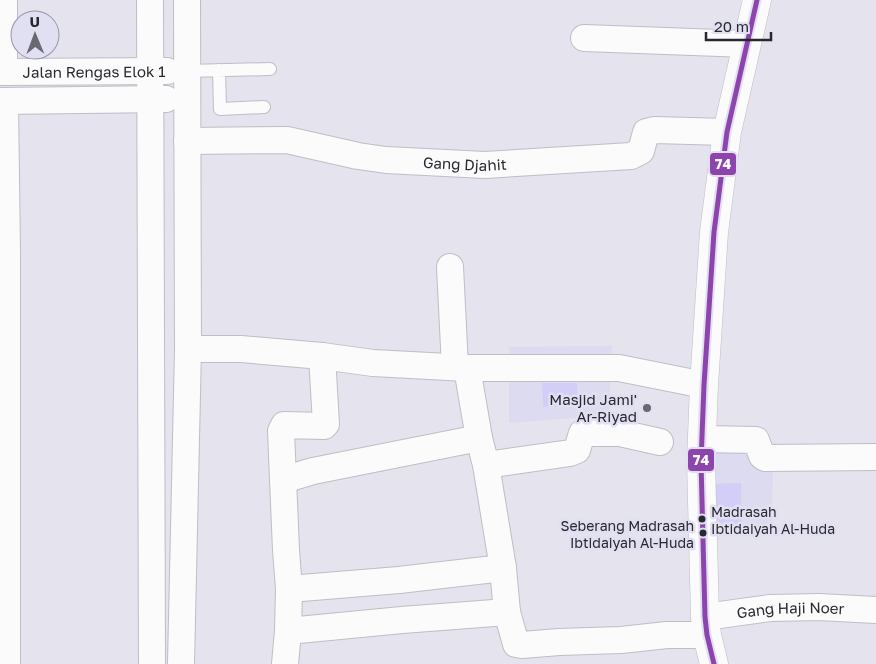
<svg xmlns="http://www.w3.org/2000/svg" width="876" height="664" font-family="'Golos Text',sans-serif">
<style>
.built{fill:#dddbef}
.green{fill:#d3cef7}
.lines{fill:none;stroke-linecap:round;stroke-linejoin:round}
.lane-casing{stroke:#bebec5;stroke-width:14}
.street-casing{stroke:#bebec5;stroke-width:28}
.secondary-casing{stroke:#bebec5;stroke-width:29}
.lane{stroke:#fbfbfc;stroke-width:12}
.street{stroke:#fbfbfc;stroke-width:26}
.secondary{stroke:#fbfbfc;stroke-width:28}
.bus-1-casing{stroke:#e1dff2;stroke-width:9}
.bus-1{stroke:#8e44ad;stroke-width:5}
.poi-dot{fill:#6a6972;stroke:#e1dff2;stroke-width:2}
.bus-dot{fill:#28282f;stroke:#e1dff2;stroke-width:2}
.labels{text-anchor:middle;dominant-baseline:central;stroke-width:5;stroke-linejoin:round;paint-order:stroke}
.bus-label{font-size:14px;fill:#28282f;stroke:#e1dff2;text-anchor:start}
.street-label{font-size:15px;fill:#28282f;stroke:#e1dff2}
.poi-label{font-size:15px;fill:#28282f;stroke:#e1dff2;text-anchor:end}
.line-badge{stroke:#e1dff2;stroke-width:2}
.badge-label{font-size:14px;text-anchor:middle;font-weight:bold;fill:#fff}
</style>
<rect width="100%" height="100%" fill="#e4e3ee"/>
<!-- built -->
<path class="built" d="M612,346l-3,69 -100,8v-76z
M703,453h55l15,19 -1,55h-26l-3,5 -41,1z"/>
<!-- green -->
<path class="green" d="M542,383h35l1,23 -35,1z
M741,483l1,48 -36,1 -1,-48z"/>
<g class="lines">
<!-- lane casing -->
<g class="lane-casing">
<path id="lane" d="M219,70l1,39 44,-2
M187,71l83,-2"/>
</g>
<!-- street casing -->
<g class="street-casing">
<g id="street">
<path d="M150,0l2,664"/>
<path d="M584,38l163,6"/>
<path id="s1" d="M0,72l167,-1"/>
<path d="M4,72v-72"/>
<path d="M0,101l166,-2"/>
<path d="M5,101l2,151v412"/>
<path id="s2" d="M187,141l100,-1 71,16 28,4 99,5 146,-9 10,-5 5,-19 8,-2 73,2"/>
<path d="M450,267l5,100"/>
<path d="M188,349h53l81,7 51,7 94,5 12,70 7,27 17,103 4,44 9,32 6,1 37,-3 62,-2 46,-5h40"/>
<path d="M467,368h152l85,17"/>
<path d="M702,439l54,1 6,16 3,2 111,-1"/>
<path d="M486,465l84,-12 7,-3 5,-17h38l40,9"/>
<path d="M283,480l30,-9 166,-33"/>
<path d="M289,589l110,-9 104,-12"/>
<path id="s3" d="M705,617l65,-9 49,-1 57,3"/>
<path d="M288,631l114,-11 105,-8"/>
<path d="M181,664l7,-315 -1,-349"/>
<path d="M285,664l3,-33 1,-42 -3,-39 -5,-119 3,-6 40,1 2,-2 -4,-68"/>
</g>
</g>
<!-- secondary casing -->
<g class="secondary-casing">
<path id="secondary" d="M714,664l-7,-29 -2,-18 -4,-155 3,-77 10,-153 13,-100 30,-132"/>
</g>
<!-- lane -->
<use href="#lane" class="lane"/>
<!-- street -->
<use href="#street" class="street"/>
<!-- secondary -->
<use href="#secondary" class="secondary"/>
<!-- bus-1 casing -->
<g class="bus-1-casing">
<path id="bus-1" d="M714,664l-7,-29 -2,-18 -4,-155 3,-77 10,-153 13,-100 30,-132"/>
</g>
<!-- bus-1 -->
<use href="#bus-1" class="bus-1"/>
</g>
<!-- markers -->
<circle class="poi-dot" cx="647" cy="408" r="5"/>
<g class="bus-dot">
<circle cx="702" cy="519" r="4.5"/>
<circle cx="703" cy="533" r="4.5"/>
</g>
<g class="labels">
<!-- bus labels -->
<g class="bus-label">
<text x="711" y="511">Madrasah<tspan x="711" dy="17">Ibtidaiyah Al-Huda</tspan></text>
<text x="694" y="525" text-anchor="end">Seberang Madrasah<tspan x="694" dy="17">Ibtidaiyah Al-Huda</tspan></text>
</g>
<!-- street labels -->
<g class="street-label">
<text stroke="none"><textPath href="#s1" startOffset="94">Jalan Rengas Elok 1</textPath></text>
<text stroke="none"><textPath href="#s2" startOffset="280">Gang Djahit</textPath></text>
<text stroke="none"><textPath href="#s3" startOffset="86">Gang Haji Noer</textPath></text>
</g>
<!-- poi labels -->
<g class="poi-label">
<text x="637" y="399">Masjid Jami'<tspan x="637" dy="17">Ar-Riyad</tspan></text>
</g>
</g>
<g class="line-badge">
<rect x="709" y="152" width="28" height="24" rx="5" fill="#8e44ad"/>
<rect x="687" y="448" width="28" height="24" rx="5" fill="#8e44ad"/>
</g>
<g class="badge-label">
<text x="723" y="169">74</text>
<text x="701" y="465">74</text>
</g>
<!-- north arrow -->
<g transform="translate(35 35) rotate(359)"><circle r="24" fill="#e1dff2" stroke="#9796a4"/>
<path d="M0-4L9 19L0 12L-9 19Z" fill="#6a6972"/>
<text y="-8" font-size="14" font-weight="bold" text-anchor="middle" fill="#28282f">U</text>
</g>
<!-- scale -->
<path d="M706 32v8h65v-8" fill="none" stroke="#28282f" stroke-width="2.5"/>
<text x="714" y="32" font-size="15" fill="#28282f" stroke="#e1dff2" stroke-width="4" paint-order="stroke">20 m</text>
</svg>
